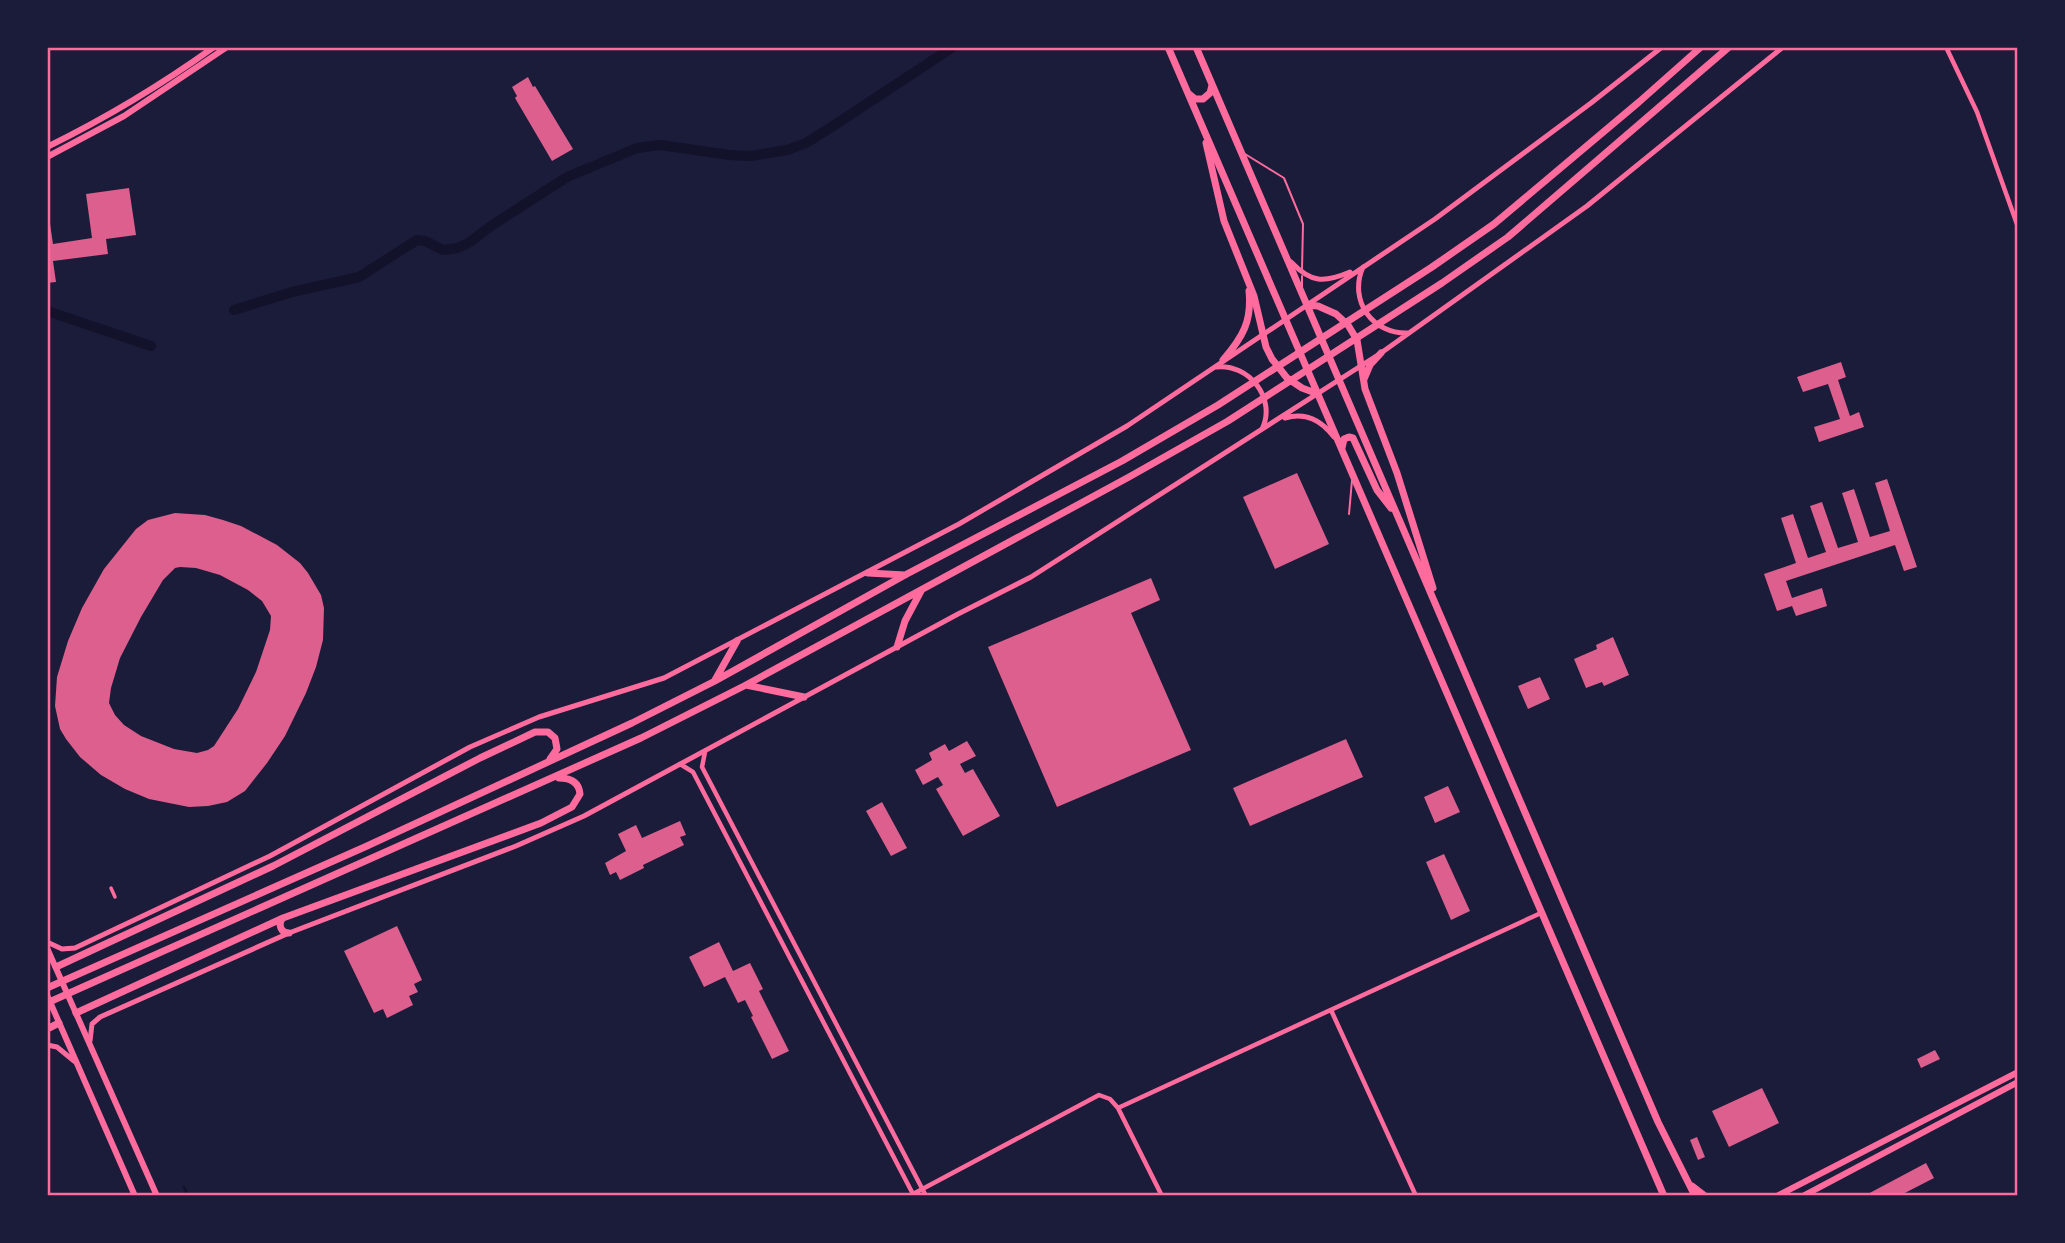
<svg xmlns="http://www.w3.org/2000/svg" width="2065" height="1243" font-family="'Fira Sans',sans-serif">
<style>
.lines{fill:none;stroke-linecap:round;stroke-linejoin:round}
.stream{stroke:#12122b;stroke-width:2.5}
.canal{stroke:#12122b;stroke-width:10}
.building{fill:#dd5f8e;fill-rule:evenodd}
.service{stroke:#ff6b9d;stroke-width:2}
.pedestrian{stroke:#ff6b9d;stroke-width:3.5}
.minor{stroke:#ff6b9d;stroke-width:4.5}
.tertiary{stroke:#ff6b9d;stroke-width:5}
.secondary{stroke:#ff6b9d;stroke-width:6}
.primary{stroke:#ff6b9d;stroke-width:7}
.trunk{stroke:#ff6b9d;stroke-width:7}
.neatline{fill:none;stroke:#ff6b9d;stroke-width:2.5}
</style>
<rect width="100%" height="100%" fill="#1b1b3a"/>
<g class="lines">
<!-- stream -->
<path class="stream" d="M184,1187l4,9"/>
<!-- canal -->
<path class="canal" d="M234,310l58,-18 67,-15 58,-37 8,1 18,9 15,-2 12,-6 21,-16 76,-49 70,-29 23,-3 70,10 21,1 36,-6 19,-7 24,-15 123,-81
M47,311l104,35"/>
</g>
<!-- building -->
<path class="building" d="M528,77l5,10 2,-1 38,63 -21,12 -37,-63 2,-2 -5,-9z
M129,188l7,47 -30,4 2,15 -55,7 3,21 -9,1v-66h2l4,27 39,-6 -6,-44z
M1841,362l5,15 -8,3 12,36 9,-4 5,15 -45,15 -5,-15 26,-8 -12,-35 -25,8 -6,-15z
M1297,473l32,71 -54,25 -32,-72z
M1887,479l30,88 -13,4 -9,-26 -109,36 6,17 30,-10 5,18 -31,10 -4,-10 -15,5 -13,-37 32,-11 -15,-45 12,-4 15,44 18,-6 -16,-46 12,-4 16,46 20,-6 -16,-49 12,-4 16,48 20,-6 -15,-48z
M175,513l30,2 18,5 18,6 36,19 23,18 8,10 13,22 3,13 -1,32 -7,27 -10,26 -21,43 -18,27 -22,28 -18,11 -19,4 -19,1 -40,-8 -24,-10 -24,-14 -21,-18 -14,-18 -6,-10 -5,-23 2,-29 11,-36 14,-33 22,-39 32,-40 12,-9zM180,567l16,1 24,7 28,15 14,11 9,15 -1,14 -14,42 -18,37 -24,37 -6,4 -11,3 -23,-4 -33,-13 -17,-11 -9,-10 -6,-12 2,-15 9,-30 21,-41 22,-37 12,-12z
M1151,578l9,22 -29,13 60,137 -134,57 -69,-160z
M1613,637l16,38 -25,11 -2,-4 -16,6 -12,-29 23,-10 -1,-4z
M1540,677l10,22 -22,10 -10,-23z
M1346,739l17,38 -113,49 -17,-38z
M967,741l9,15 -16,8 5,9 8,-4 27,47 -37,20 -27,-47 7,-4 -5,-8 -15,8 -8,-15 17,-10 -3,-7 16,-9 4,7z
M1448,786l12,26 -25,11 -11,-26z
M882,802l25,46 -16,8 -25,-45z
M680,821l6,14 -6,2 4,8 -41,20 1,3 -24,12 -4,-8 -6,3 -5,-12 21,-12 -8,-17 18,-9 6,13z
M1444,854l26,57 -19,9 -25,-58z
M397,926l25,54 -8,4 4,8 -9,4 4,9 -26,13 -4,-9 -9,4 -30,-62z
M719,942l14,29 17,-8 13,26 -4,2 30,60 -17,8 -21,-42 2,-1 -8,-16 -7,3 -13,-26 -21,10 -15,-30z
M1935,1050l5,9 -19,9 -4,-9z
M1762,1088l17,35 -50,24 -17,-36z
M1697,1137l8,20 -7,3 -8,-20z
M1926,1163l8,15 -35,18h-35z"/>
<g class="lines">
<!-- service -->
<path class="service" d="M1245,154l39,24 19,46 -1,46
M1302,276v11
M1349,514l3,-34"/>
<!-- pedestrian -->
<path class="pedestrian" d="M111,888l4,9"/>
<!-- minor -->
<path class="minor" d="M1946,47l31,65 41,115
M705,752l-3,15 224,429
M680,764l13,8 221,424
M1331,1010l85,186
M1118,1108l423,-195
M913,1194l186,-99 11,4 8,9 44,88"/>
<!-- tertiary -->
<path class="tertiary" d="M1291,262c20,21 33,21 59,10
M1363,267c-15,34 10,68 46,66
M1216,367c33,-4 61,32 46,62
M1285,418c21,-6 36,2 49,19
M47,942l15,7 13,-1 195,-92 200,-109 69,-30 125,-39 295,-154 168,-98 308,-207 156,-116 71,-56
M90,1041l2,-17 8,-7 189,-84 227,-87 68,-30 374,-202 73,-37 350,-224 206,-147 196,-159
M47,1045l10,2 17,14"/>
<!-- secondary -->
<path class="secondary" d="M47,147c59,-29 114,-62 167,-100
M47,157l77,-41 103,-69
M47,948l110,248
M47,995l88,201
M1777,1196l241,-124
M1803,1196l215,-114"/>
<!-- primary -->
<path class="primary" d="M868,573l37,2
M897,647l8,-26 16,-30
M715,680l22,-39
M746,685l58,12
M282,919c-4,6 -1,14 7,14
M56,967l217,-101 207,-108 55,-26h13l7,6 2,11 -7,10
M47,988l320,-142 265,-123 83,-42 190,-106 217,-114 96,-56 214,-138 62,-43 145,-122 62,-55
M47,1003l594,-265 105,-53 383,-208 99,-56 214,-138 66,-46 221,-190
M76,1013l207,-95 258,-95 31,-16 8,-13c-1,-12 -10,-16 -21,-16
M47,1029l12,-6"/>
<!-- trunk -->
<path class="trunk" d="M1168,47l496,1149
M1196,47l462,1075 37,74
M1189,94l6,5h8l7,-6 2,-8
M1206,143l18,78 30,75 12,51 6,12 15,19 15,10 16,6
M1307,305l11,1 18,8 12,11 9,15 8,49 32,84 36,115
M1223,360c20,-23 29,-39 26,-69
M1364,379l6,-14 11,-12
M1342,448l2,-9 5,-2 4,1 24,52 14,18
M1692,1186l13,10"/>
</g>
<!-- border -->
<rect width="2065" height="1243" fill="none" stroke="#1b1b3a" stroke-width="98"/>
<rect x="49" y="49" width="1967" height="1145" class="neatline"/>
</svg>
